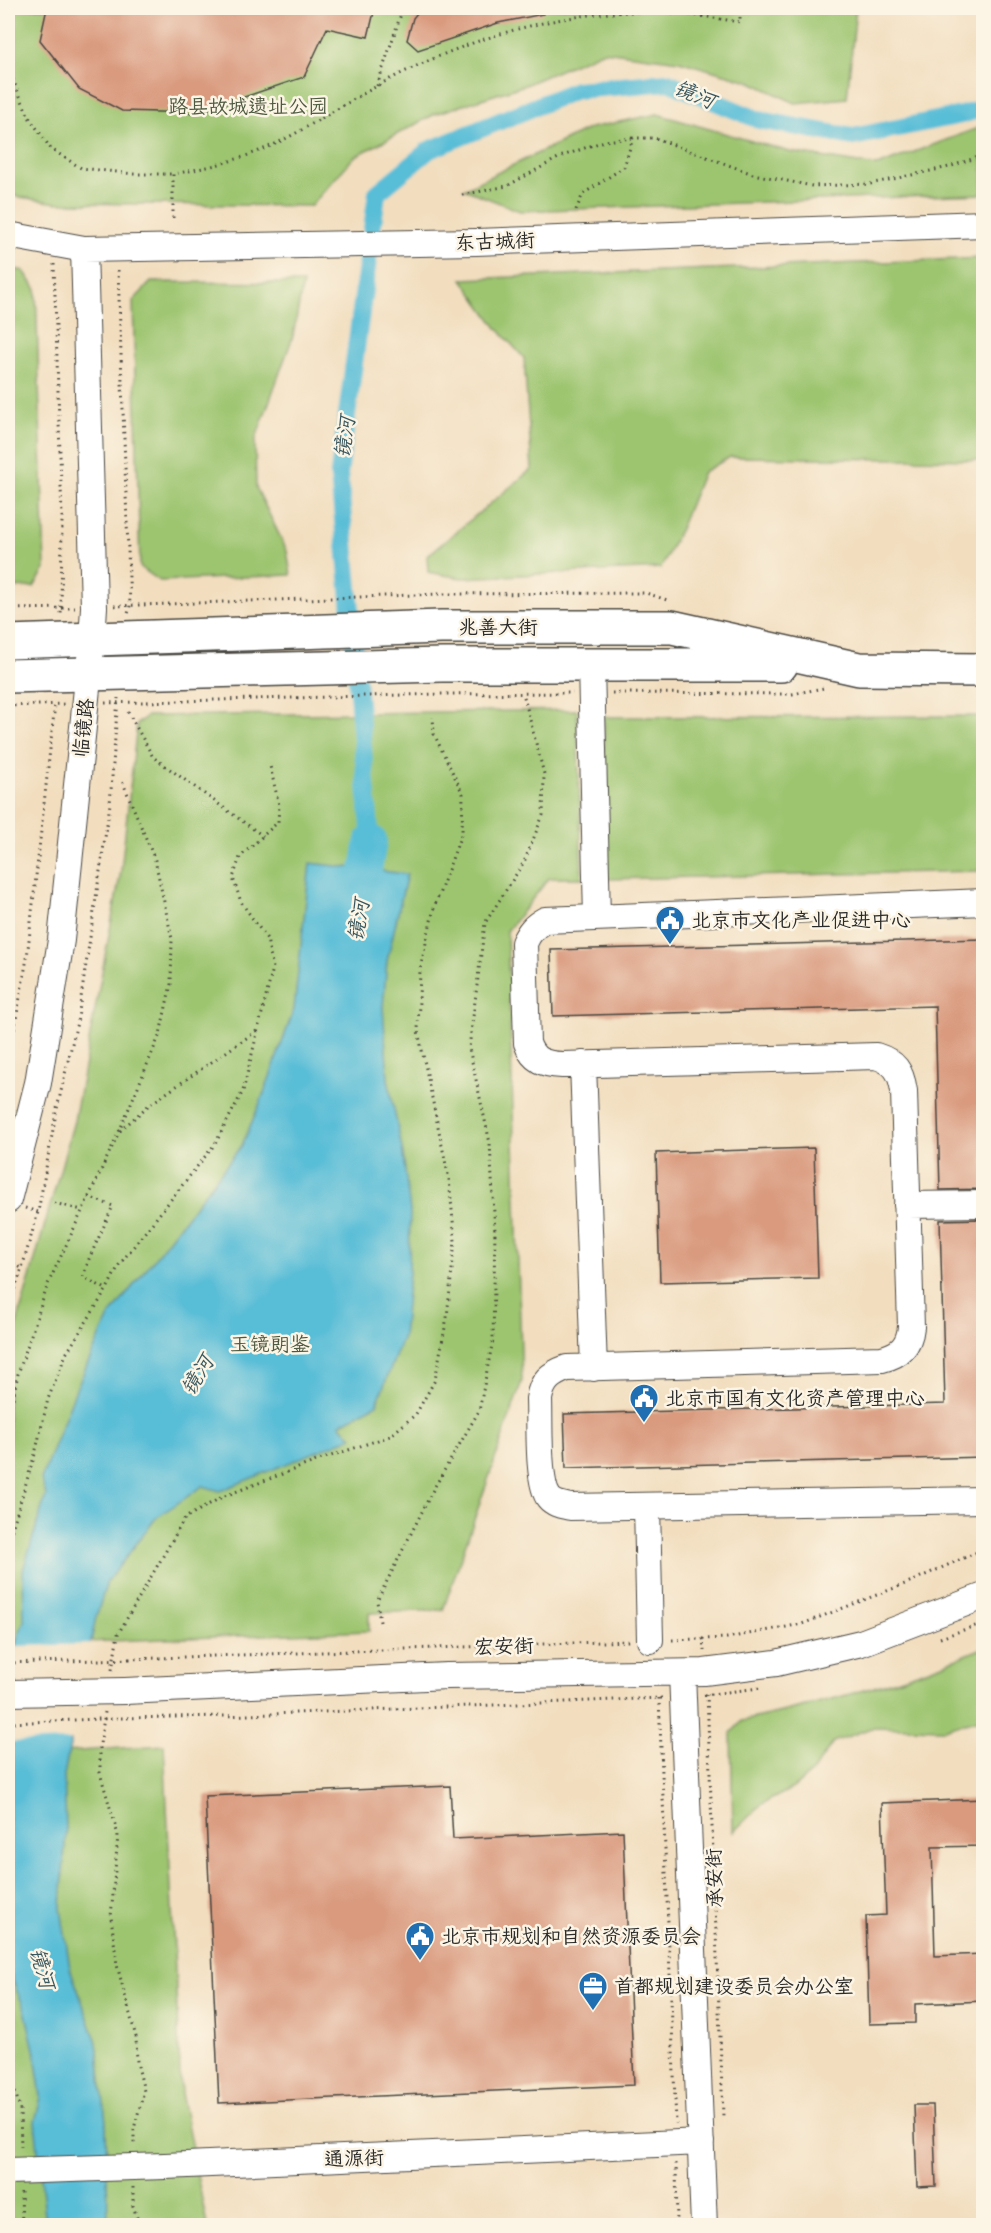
<svg xmlns="http://www.w3.org/2000/svg" width="991" height="2233" font-family="Itim,'LXGW WenKai TC',sans-serif">
<style>
.green{fill:#9dc570;stroke:#64784e;stroke-width:1.5}
.water{fill:#59bdd7;stroke:#427481;stroke-width:1.5}
.pier{fill:#f2debf}
.lines{fill:none;stroke-linecap:round;stroke-linejoin:round}
.canal{stroke:#59bdd7;stroke-width:18}
.river{stroke:#59bdd7;stroke-width:32}
.building{fill:#d99a7e}
.minor-casing{stroke:#494641;stroke-width:28}
.major-casing{stroke:#494641;stroke-width:36}
.path{stroke:#494641;stroke-width:3;stroke-dasharray:1.5 4.5;stroke-linecap:butt}
.minor{stroke:#fff;stroke-width:26}
.major{stroke:#fff;stroke-width:33}
.minor-bridge-casing{stroke:#494641;stroke-width:28;stroke-linecap:butt}
.path-bridge{stroke:#494641;stroke-width:3;stroke-dasharray:1.5 4.5;stroke-linecap:butt}
.minor-bridge{stroke:#fff;stroke-width:26}
.labels{text-anchor:middle;dominant-baseline:central;stroke-width:5;stroke-linejoin:round;paint-order:stroke}
.park-label{font-size:20px;fill:#4d5940;stroke:#fcf5e5}
.street-label{font-size:20px;fill:#2b2b2b;stroke:#fcf5e5}
.poi-label{font-size:20px;fill:#2b2b2b;stroke:#fcf5e5;text-anchor:start}
.water-label{font-size:21px;font-style:italic;fill:#39575f;stroke:#fcf5e5}
</style>
<rect width="100%" height="100%" fill="#fcf5e5"/>
<filter id="ink" filterUnits="userSpaceOnUse"><feTurbulence type="fractalNoise" baseFrequency=".0167" numOctaves="2"/><feDisplacementMap in="SourceGraphic" scale="12" xChannelSelector="R" yChannelSelector="G"/><feConvolveMatrix kernelMatrix="1 2 1 2 8 2 1 2 1" color-interpolation-filters="sRGB"/></filter>
<filter id="wash" filterUnits="userSpaceOnUse"><feTurbulence type="fractalNoise" baseFrequency=".008" numOctaves="4" result="noise"/><feDisplacementMap in="SourceGraphic" scale="24" xChannelSelector="R" yChannelSelector="G"/><feGaussianBlur stdDeviation="1.35" result="paint"/><feColorMatrix in="noise" values="0 0 0 0 0 0 0 0 0 0 0 0 0 0 0 0 0 1.4 0 .05"/><feComposite in="paint" operator="in"/></filter>
<g filter="url(#wash)">
<rect width="100%" height="100%" fill="#f2debf"/>
<!-- green -->
<path class="green" d="M8,8h848l-9,90 -52,5 -46,-22 -70,-20 -75,-10 -79,34 -90,29 -81,43 -43,49 -254,-3 -49,-8z
M657,114l133,38 87,14 106,-40v68l-463,17 -56,-22 126,-61z
M983,258v202l-253,-3 -27,15 -23,57 -19,39 -200,10 -33,-6 -1,-16 105,-87 -8,-111 -27,-30 -35,-49z
M8,268l16,3 12,18 9,280 -11,18 -26,1z
M151,282l152,1 -10,53 -38,105 1,46 31,64 4,24 -131,6 -20,-14 -7,-266z
M577,710l5,168h-33l-42,53 15,450 -79,229 -74,3v18l-361,14v-290l66,-234 47,-250 16,-147 10,-8z
M983,716v155l-376,8 -3,-162z
M983,1648v70l-40,11 -69,-2 -41,15 -20,29 -20,17 -31,16 -29,28 -2,-99 11,-12c83,-18 163,-40 241,-73z
M164,1745l17,348 26,132 -199,1v-470z"/>
<!-- water -->
<path class="water" d="M310,863l97,11 -20,87 -4,46 5,72 15,75 7,57 -1,62 -6,63 -26,68 -37,20 12,13 -132,54 -17,-5 -47,32 -49,64 -11,35 -32,158 2,52 -5,81 9,60 27,75 9,79 2,103h-62l-11,-103 6,-25 -6,-43 -10,-44 -17,-40v-184l8,-144 8,-21 -1,-51 23,-75 -5,-16 35,-90 33,-72 133,-172 21,-49 31,-87z"/>
<!-- pier -->
<path class="pier" d="M94,1644l-20,96 -66,2 5,-96z"/>
<g class="lines">
<!-- canal -->
<path class="canal" d="M371,841l-32,-367 38,-281 52,-43 147,-60 92,-8 91,38 94,17 108,-22 23,-7"/>
<!-- river -->
<path class="river" d="M359,911l12,-70"/>
</g>
<g id="blocks">
<!-- building -->
<path class="building" d="M47,8h328l-7,29 -41,-9 -23,49 -108,36 -74,-2 -43,-22 -39,-49z
M421,8h121l1,6 -45,9 -80,27 -11,-10 6,-22z
M984,939v250l-44,1 -5,-184 -382,10 -2,-66z
M814,1148l4,130 -158,4 -4,-129z
M984,1219v238l-418,11 -2,-54 381,-10 -5,-184z
M450,1786l3,53 170,-8 11,254 -415,18 -14,-307z
M984,1799v47l-52,1 3,109 49,-2v47l-69,3v19l-46,1 -3,-108 20,-1 -4,-112z
M914,2105h19l3,81 -19,1z"/>
</g>
</g>
<g filter="url(#ink)">
<use href="#blocks" fill-opacity="0" stroke="#494641" stroke-width="1.5"/>
<g class="lines">
<!-- minor casing -->
<g class="minor-casing">
<path id="minor" d="M8,235l76,14 392,-7 508,-18
M591,665l6,253
M984,902l-439,18c-11,6 -16,12 -21,23l3,100c6,18 17,21 35,22l314,-9c19,6 25,15 28,35l7,236c-2,19 -11,28 -29,32l-315,9c-17,6 -25,13 -28,31 1,21 -2,84 10,99 5,6 13,7 21,9l414,-7
M583,1064l11,304
M8,1200l30,-117 23,-143 31,-300 2,-33 -10,-358
M907,1205l77,-1
M647,1506l3,134
M682,1673l22,553
M125,1691l322,-15 257,-4 72,-9 85,-20 123,-47
M165,2166l536,-24"/>
</g>
<!-- major casing -->
<g class="major-casing">
<path id="major" d="M8,642l433,-15h231l187,42 125,1
M8,676l434,-11h339"/>
</g>
<!-- path -->
<path class="path" d="M8,68l21,49 22,32 30,19 53,6h39
M377,86l26,-78
M462,195l45,-9 53,-29 44,-16 29,-3
M576,210l7,-16 41,-27 9,-29h22l98,36 59,12 58,-2 79,-17 35,-12
M173,218v-44c39,-7 76,-16 112,-35 36,-19 70,-42 107,-61 83,-42 173,-69 266,-66 27,1 55,6 82,10v-14
M54,264l8,253 -1,100
M118,270l12,336 -2,8
M114,606l326,-12 206,-1 24,8
M8,609l67,-1
M612,693l180,1 32,-6
M105,703l337,-9 131,-1
M8,706l58,-2
M128,712l25,45 110,79
M8,1065l19,-107 28,-254
M120,1131l29,-26 109,-75
M88,1197l25,9 -24,53 -6,18 23,12
M54,1203l28,7
M25,1208l13,4
M8,1262l14,6
M8,1312l14,-44 16,-56 18,-99 22,-95 32,-214 8,-106
M8,1422l10,-48 30,-90 71,-152 41,-98 11,-50 1,-45 -17,-79 -34,-82
M8,1542l27,-88 13,-55 18,-45 41,-65 12,-24 96,-121 28,-53 30,-123 -6,-29 -26,-37 -8,-24 7,-21 38,-35 1,-17 -9,-39
M380,1622l-3,-21 57,-113 45,-77 14,-71 2,-109 -5,-88 -21,-95 16,-125 39,-61 19,-47 1,-41 -21,-81
M703,1638l1,13
M940,1638l44,-15
M672,1640l55,-2 75,-14 103,-40 79,-35
M129,1659l500,-18
M112,1670l6,-36 67,-116 37,-21 97,-37 71,-24 26,-22 19,-34 12,-63 8,-76 -6,-62 -31,-148 2,-62 14,-61 28,-76 1,-38 -29,-60 -1,-17
M707,1694l16,422
M704,1695l56,-7
M659,1698l17,426
M105,1712l-5,32v29l18,62 -7,82 6,48 19,72 1,25 7,29 -10,38v18
M121,1718l104,-2 437,-18
M8,2069l12,39 1,41
M676,2163l1,63
M133,2187v19l7,20
M21,2192l1,34"/>
<!-- minor -->
<use href="#minor" class="minor"/>
<!-- major -->
<use href="#major" class="major"/>
<!-- minor-bridge casing -->
<g class="minor-bridge-casing">
<path id="minor-bridge" d="M8,1693l117,-2
M8,2171l157,-5"/>
</g>
<!-- path-bridge -->
<path class="path-bridge" d="M8,1663l121,-4
M8,1723l113,-5"/>
<!-- minor-bridge -->
<use href="#minor-bridge" class="minor-bridge"/>
</g>
</g>
<!-- icons -->
<defs>
<g id="civic-pin" transform="scale(1.5)"><path d="M0 17L-7.5 6A9.5 9.5 0 1 1 7.5 6Z" fill="#1f6fb2" stroke="#fcf5e5"/><path d="M-.6-6.5H3V-4.5H.6V-3L4-1V1h2V6H-6V1h2V-1L-.6-3ZM-1.2 2.5V6h2.4V2.5Z" fill="#fff"/></g>
<g id="office-pin" transform="scale(1.5)"><path d="M0 17L-7.5 6A9.5 9.5 0 1 1 7.5 6Z" fill="#1f6fb2" stroke="#fcf5e5"/><path d="M-6-3h4V-5.5h4V-3h4V5H-6ZM-1-4.5V-3h2v-1.5ZM-6 0V1H6V0Z" fill="#fff"/></g>
</defs>
<g fill-rule="evenodd">
<use href="#civic-pin" x="670" y="920"/>
<use href="#civic-pin" x="644" y="1398"/>
<use href="#civic-pin" x="420" y="1936"/>
<use href="#office-pin" x="593" y="1986"/>
</g>
<g class="labels">
<!-- park labels -->
<g class="park-label">
<text x="248" y="106">路县故城遗址公园</text>
<text x="270" y="1344">玉镜朗鉴</text>
</g>
<!-- street labels -->
<g class="street-label">
<text transform="translate(495 241) rotate(-2)">东古城街</text>
<text x="498" y="627">兆善大街</text>
<text transform="translate(83 728) rotate(-84)">临镜路</text>
<text transform="translate(504 1646) rotate(-2)">宏安街</text>
<text transform="translate(714 1878) rotate(-92)">承安街</text>
<text transform="translate(354 2158) rotate(-2)">通源街</text>
</g>
<!-- poi labels -->
<g class="poi-label">
<text x="691" y="920">北京市文化产业促进中心</text>
<text x="665" y="1398">北京市国有文化资产管理中心</text>
<text x="441" y="1936">北京市规划和自然资源委员会</text>
<text x="614" y="1986">首都规划建设委员会办公室</text>
</g>
<!-- water labels -->
<g class="water-label">
<text transform="translate(695 94) rotate(22)">镜河</text>
<text transform="translate(344 437) rotate(-82)">镜河</text>
<text transform="translate(358 920) rotate(-81)">镜河</text>
<text transform="translate(197 1375) rotate(-59)">镜河</text>
<text transform="translate(43 1968) rotate(74)">镜河</text>
</g>
</g>
<!-- margin -->
<rect width="991" height="2233" fill="none" stroke="#fcf5e5" stroke-width="30"/>
</svg>
